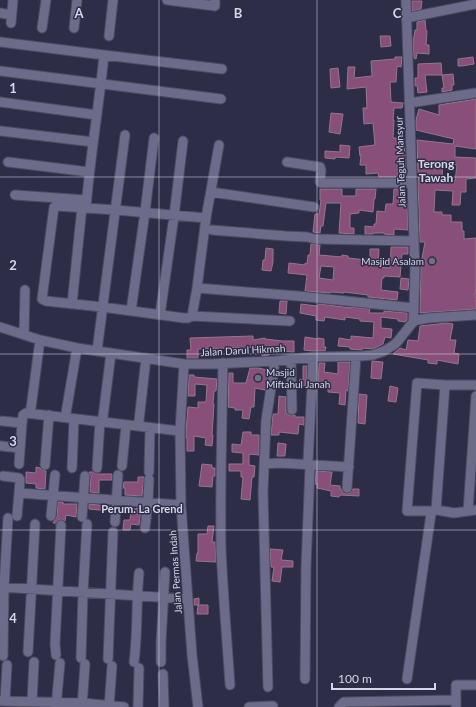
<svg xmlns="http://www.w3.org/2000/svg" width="476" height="707" font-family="Lato,sans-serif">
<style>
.building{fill:#884f7a;stroke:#94778c;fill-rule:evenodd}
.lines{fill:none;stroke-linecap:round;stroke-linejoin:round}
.minor-casing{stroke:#4c4b61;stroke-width:11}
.minor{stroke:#6c6c8a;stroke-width:9}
.grid{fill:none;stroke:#d5d6e7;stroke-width:1;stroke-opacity:0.55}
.worship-dot{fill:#6b7280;stroke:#2e2d47;stroke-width:1.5}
.labels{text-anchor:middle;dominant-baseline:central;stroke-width:3;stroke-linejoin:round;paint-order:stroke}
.street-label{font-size:10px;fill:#d5d6e7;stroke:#2e2d47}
.poi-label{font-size:10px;fill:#d5d6e7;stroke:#2e2d47;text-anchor:end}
.neighbourhood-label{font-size:11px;font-weight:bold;fill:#d5d6e7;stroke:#2e2d47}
.quarter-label{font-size:12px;font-weight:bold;fill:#d5d6e7;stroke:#2e2d47}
.grid-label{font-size:13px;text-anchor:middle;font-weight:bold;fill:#d5d6e7;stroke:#2e2d47;stroke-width:3;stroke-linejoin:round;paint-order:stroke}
</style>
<rect width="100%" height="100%" fill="#2e2d47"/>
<!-- building -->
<path class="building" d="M412,1h10l-1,8 -9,2z
M425,20l1,11h1l-1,14h3v9l-12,-1 -1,6 -2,-1 -1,-15 2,-13h2v-8z
M380,36h10l1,10 -10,1z
M395,57h7l-1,10 -4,-1 -1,16h-6l1,20 12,1 -1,5h-8l-1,12h1l-1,18h11l2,39h-27l-1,-4 -12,1v-9h-6l1,-10 -1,1 -1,-9 16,-2 -2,-22 -9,1 -1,-16h4l-1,-21 -19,2 1,-22h7l-1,11 18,-2 -1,-15 24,-2z
M473,57l1,7 -12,2h-4v-7z
M441,63l1,12h-17l2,17 -9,1 -1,-8 -2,1v-8h3v-14z
M338,68l2,19 -9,1 -1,-19z
M453,74l1,11h-2v5l-10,2v-4h2l-2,-13z
M476,99v50l-21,-3v11l21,1v20l-10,1v13h-5l-1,13h-8l1,-14 -18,-1 -1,22h8v3h9v7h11v9h2v8l12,-1v45l-1,14h1v12l-56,4 1,-49 4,-22h-5l-2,-60 1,-9h-1l-1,-33 36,4 1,-5 -38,-9v-10l3,-11 20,6v-10zM443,163l14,2 -2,16h-13v-3z
M331,113l12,1 -3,20 -11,-2z
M340,145l10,1 -1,12 -14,-1v2l-10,-1v-7l15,1z
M320,189h22v7h14v-7h20l-1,10h-1l-1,13 -14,-2v3l-9,1v14h4v6l-15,-1 2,-30h-15l-3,23h-2l-1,7 -7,-1 2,-18h4l2,-14h-1z
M394,189h8l-1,15h6l1,26 -14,-1v6l-10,-1v-1h-11v1h-8v-8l9,1v-3h2l1,-13 8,1 1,-8h7z
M311,244l9,1 -1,10 23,2v-2l6,1v2l19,2v-2l3,1v-10h9l-1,18 12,1 1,-21h17v7h-6l-2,23 -16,-1v2h-2l-1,12 17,2 -1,8 -29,-3v-2l-24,-3v1l-14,-1v1l-25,-2 2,-16 -19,-2 1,-10 16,2v-2l2,1 1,-9h2zM321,266l13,1 -1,13 -14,-2z
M266,248l7,1v13l-2,9 -9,-1 1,-10h2z
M401,278l8,1 -1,11 -8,-1z
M280,301h7l-1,13 -7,-1z
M301,304l16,2 1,-1 2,-1 31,4v-1l19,2 -1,4h15v-2l23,2v7l-2,2 -7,-1v-2l-17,-2v11l11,1 -1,9 -6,-1 -2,7 -10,5 -11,-1v2l-12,-1v-2l-12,-1 1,-8 12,2v-4l22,2 1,-16 -14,-1v-2l-15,-2v3l-20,-3 -1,4 -8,-1v-4l-16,-3z
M447,323l6,1 -3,16h6l-2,13 5,1 -1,10 -21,-4v4l-9,-1v-3l-35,-6 7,-6 6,2 2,-10 10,1 2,-15z
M253,336v4l12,-2v1l18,2h11v11l-15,-1v2l-10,-1v3l-7,1 1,-9 -65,2v9h-11v-8h4l-1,-12z
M305,337l13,2v-1l6,1v8h2l-1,4h-12l-9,-1z
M372,361l11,1 -2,17 -10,-1z
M338,362h12l-2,29 -2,-1 -1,15 -6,-1 1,-11 -12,-1v-5h-10l1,-24h6l-1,9 14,2z
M303,366h4l-1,20 -7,-1 1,-6 3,1z
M250,368h8l10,2 -3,20 -10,-2 -1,19h-3l-2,12 -7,-1 1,-8h-8v-2l-7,-1 1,-34h4v10h13z
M189,375h5v2l23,2 -1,12h-2l-1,13h1l-2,31h1l-1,11 -7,-1 1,-7 -12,-2v15h-7v-13h-1v-7l2,-24 10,1v-6h8l1,-17 -12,-1v12h-7z
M390,386l8,2 -2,14 -8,-1z
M359,394l8,1 -2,29 -7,-1z
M279,396l7,1v16l3,2 3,1 3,-1v2h9v8l-5,-1 -1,10 -19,-2v3h-8l2,-21h5z
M243,432h8v3h8v20l-10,-1v11l6,1 -1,11h-2l-2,23 -9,-1 2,-22h-2v-6h-12v-7h14v-11l-11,-1v-8l9,1z
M278,443l8,1 -1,12h-8z
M202,464l10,1v3h3v8h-2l-1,11 -13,-1z
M36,467l4,1 2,2 4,1 -1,18 -9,-1v-4l-10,-1v-11l10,1z
M316,471l16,1 -2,13 10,1v3h1l2,4 3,1 4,-1 3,-4h6v7l-19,-1 -1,2 -8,-1v-5l-14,-3v-4h1h-3z
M89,472h4l3,2h16v6h-13v13l-9,-1 1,-16z
M138,477h6l-2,19 -17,-1v-7h-2l1,-6h14z
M58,502h5v2h14l-1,13 -10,-2 -1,6 -4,-2 -3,1 -2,3h-3l4,-6z
M89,504l21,2v5l-21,-2z
M136,508l5,1 -2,16 -8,-1 -1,6h-7l1,-10h6l1,-11h5z
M208,526h6l-2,16h3l1,20 -20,-1 1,-8h1v-19h9z
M270,549l13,1 -2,10 12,1v6h-11l-2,15 -8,-1 2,-14h-3z
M199,598v6l-1,1h10v9h-11l1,-9h-4v-6z"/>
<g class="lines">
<!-- minor casing -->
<g class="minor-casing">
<path id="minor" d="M167,0l48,6v-6
M406,0l9,270 -1,38 -1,14
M0,13l11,2
M406,18l70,-14
M11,23l2,-23
M42,28l4,-28
M74,28l3,-28
M109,36l4,-36
M0,42l104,13 118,14
M0,71l221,28
M0,102l97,13
M409,103l67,-10
M1,131l92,11
M8,162l81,10
M287,162l33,5 1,3 -1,12 1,1h91
M211,192l103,15
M15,195l71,5
M86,208c4,-51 13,-102 18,-153
M206,218l-90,-8 -60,-4 -2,1 -12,92 4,2 56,6 82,11h4l4,-2 5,-28 9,-70 13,-73
M212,230l74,6 21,1 8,2 99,2
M197,288l101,8 116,12
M72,304l10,-97
M131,311l14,-99 9,-74
M160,315l14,-99 9,-75
M192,316l98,5
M0,327l40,13 37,8 107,16h26l65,-3 38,-4 49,-1 11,-1 11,-4 10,-6 4,-4 15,-19 4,-2 12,-2 47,-3
M24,335l1,-45
M97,351l28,-216
M291,359l1,51
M223,363c-1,62 -3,124 -2,186 2,45 6,91 9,136
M184,364l-4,67 1,74 11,150 6,52
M445,385h31
M31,408l9,-68
M66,413l11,-65
M103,417l8,-64
M2,421l20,2
M139,421l7,-63
M1,446l19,2
M19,464l3,-41 1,-8 3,-2 154,18
M264,464l16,-1 69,4
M45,465l4,-50
M122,466l4,-41
M72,468l2,-49
M97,468l3,-47
M149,472l1,-44
M3,476l16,2 1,2 -1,13
M347,488l9,-131
M432,511h-25l10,-128 28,2 -9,125
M468,511l8,-115
M17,516l2,-23 162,12
M51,516l4,-41
M82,517l3,-41
M115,522l3,-47
M145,528l3,-26 1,-23
M0,587l188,12
M28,652l7,-128
M56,655l-1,-11 6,-119
M3,656l1,-69 4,-69
M81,658l2,-66 4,-68
M108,659l5,-127
M134,662c4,-30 2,-60 5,-89
M161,662v-20l4,-70
M163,674l1,33
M305,679l1,-112 4,-100 -2,-6 4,-77 1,-27
M407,679l24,-165 1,-3 5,-1 17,3 22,-3
M268,687l-5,-195 3,-71 9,-60
M0,701l83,2 41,4
M5,701l2,-36
M32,701l2,-39
M56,707l4,-44
M82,707l3,-43
M109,707l3,-41
M138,707l1,-39
M249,707l24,-1
M339,707l5,-5 112,-2
M456,707v-22h20"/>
</g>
<!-- minor -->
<use href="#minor" class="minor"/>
</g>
<!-- grid -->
<path class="grid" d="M159,0v707M317,0v707M0,177h476M0,354h476M0,530h476"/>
<!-- markers -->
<g class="worship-dot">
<circle cx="432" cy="261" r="4"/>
<circle cx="258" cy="378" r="4"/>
</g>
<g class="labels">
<!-- street labels -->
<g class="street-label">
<text transform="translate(400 162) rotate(-92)">Jalan Teguh Mansyur</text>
<text transform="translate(243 350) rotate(-3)">Jalan Darul Hikmah</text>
<text transform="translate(175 572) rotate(-94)">Jalan Permas Indah</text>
</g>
<!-- poi labels -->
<g class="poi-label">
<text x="424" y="261">Masjid Asalam</text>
<text x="266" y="372" text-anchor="start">Masjid<tspan x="266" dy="12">Miftahul Janah</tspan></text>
</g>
<!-- neighbourhood labels -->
<g class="neighbourhood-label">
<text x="142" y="508">Perum. La Grend</text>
</g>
<!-- quarter labels -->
<g class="quarter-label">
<text x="436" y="163">Terong<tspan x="436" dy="14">Tawah</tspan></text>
</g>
</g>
<g class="grid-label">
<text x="79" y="18">A</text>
<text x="238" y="18">B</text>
<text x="397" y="18">C</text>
<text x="13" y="93">1</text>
<text x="13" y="270">2</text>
<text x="13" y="446">3</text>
<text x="13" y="623">4</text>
</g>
<!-- scale -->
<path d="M332 683v6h103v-6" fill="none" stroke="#d5d6e7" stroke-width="2"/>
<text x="338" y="683" font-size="12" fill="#d5d6e7" stroke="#2e2d47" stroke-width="3" paint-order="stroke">100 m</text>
</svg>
